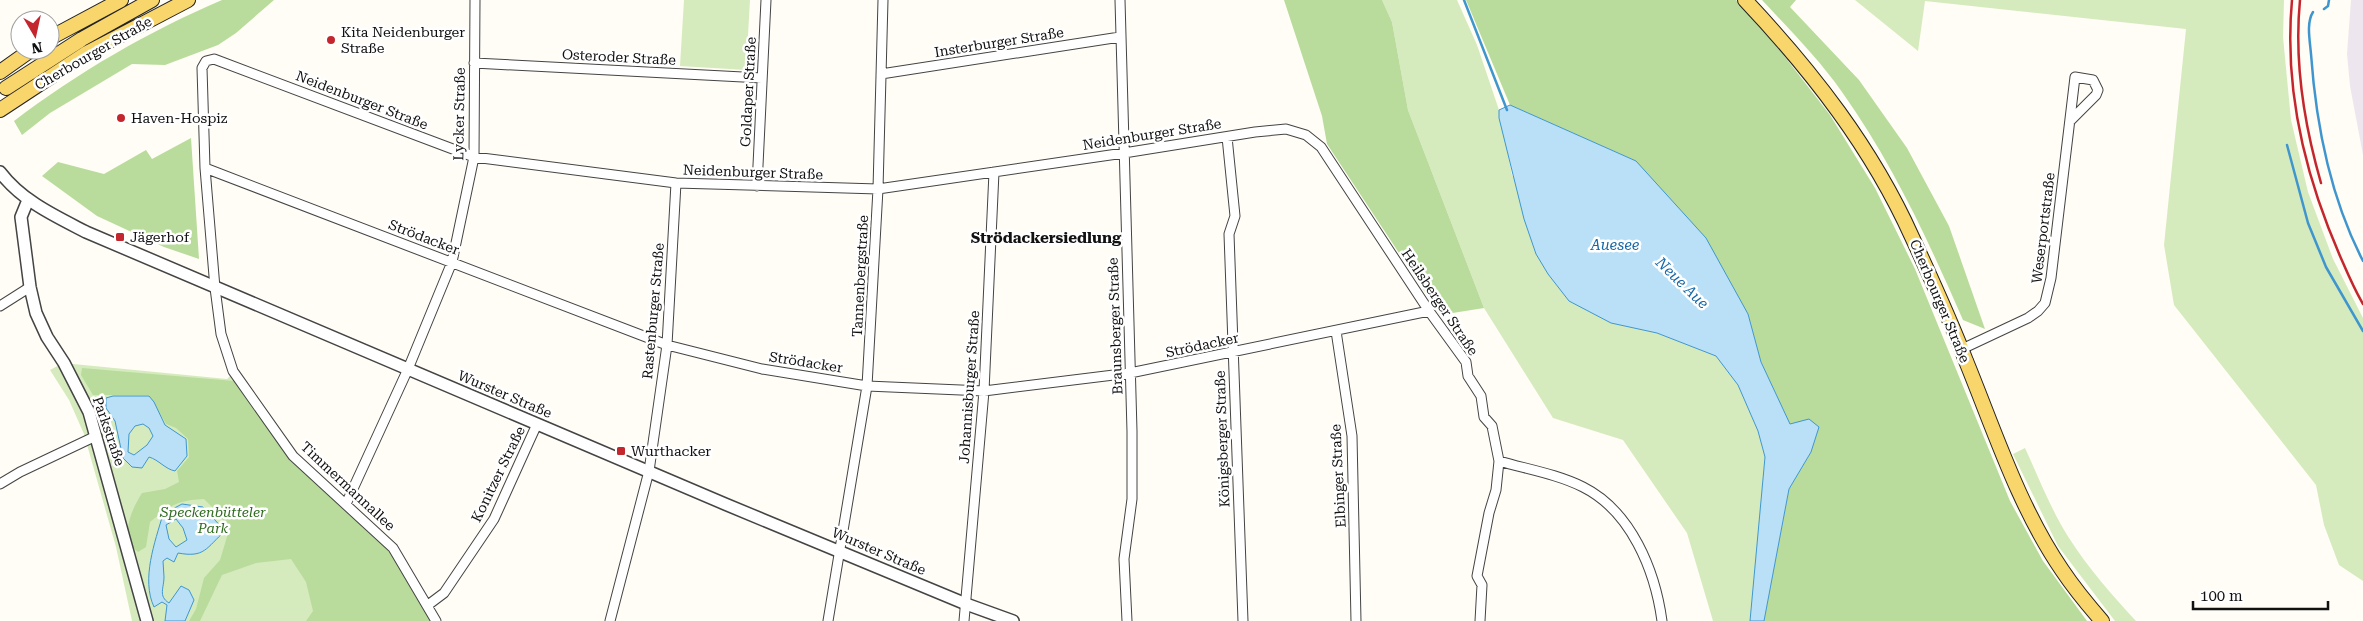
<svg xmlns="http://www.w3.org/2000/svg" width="2363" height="621" font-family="'Roboto Serif',serif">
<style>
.industrial{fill:#eee6ef}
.green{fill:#d5ebbd}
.forest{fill:#b9dc9c}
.water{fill:#b9e0f7;stroke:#3f96cf;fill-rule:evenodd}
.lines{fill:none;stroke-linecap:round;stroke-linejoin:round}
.stream{stroke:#3f96cf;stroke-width:2.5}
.minor-casing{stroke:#444;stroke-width:11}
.tertiary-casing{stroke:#444;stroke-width:14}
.primary-casing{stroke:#222;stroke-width:16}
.minor{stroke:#fff;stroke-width:9}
.tertiary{stroke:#fff;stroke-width:11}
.primary{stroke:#f9d66b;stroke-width:14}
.rail{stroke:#c4262e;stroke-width:2.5}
.poi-dot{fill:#c4262e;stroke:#fff;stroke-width:2}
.labels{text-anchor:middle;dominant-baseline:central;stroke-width:5;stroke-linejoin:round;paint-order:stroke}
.poi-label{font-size:14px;fill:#111;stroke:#fff;text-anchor:start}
.street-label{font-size:14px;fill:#111;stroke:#fff}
.park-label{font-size:14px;font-style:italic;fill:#2f6b1f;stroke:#fff}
.neighbourhood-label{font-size:15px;font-weight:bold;fill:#111;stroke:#fff}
.water-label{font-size:15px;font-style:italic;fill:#1768a6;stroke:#fff}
</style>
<rect width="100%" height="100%" fill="#fffdf5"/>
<!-- industrial -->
<path class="industrial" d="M2351,0h12v155l-13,-69 -3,-32z"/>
<!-- green -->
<path class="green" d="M684,0h66l-4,70 -66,-4z
M1382,0h75l20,45 22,65 13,65 99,148 46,10 59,23 22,29 20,46 7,26 -15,164h-37l-26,-88 -64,-93 -70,-22 -69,-110 -76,-198 -16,-88z
M1855,0h429l-1,37 8,83 17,72 25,67 30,59v263l-24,-16 -15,-40 -8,-40 -142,-180 -10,-60 22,-216 -261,-28 -7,50z
M63,363l164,16 5,-5 61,84 141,163h-302l-16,-74 -32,-113 -15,-34 -19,-30z
M2025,448c14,30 26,62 44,90 19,30 43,57 67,83h-21l-57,-75 -45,-92z"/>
<!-- forest -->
<path class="forest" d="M222,0h52l-38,33 -18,12 -53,20 -33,-1 -82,49 -28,22 -8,-14c63,-48 135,-90 208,-121z
M1284,0h98l10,22 16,88 76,198 -44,7 -113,-171 -5,-28z
M1466,0h270l28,30 66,85 45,73 40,81 95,232 33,60 44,60h-323l25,-132 22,-37 -21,-27 -29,-63 -13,-48 -112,-153 -126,-56z
M1762,0h34l-6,7 69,73 48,68 42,78 36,103 -22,-9c-35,-80 -71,-158 -121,-228 -23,-33 -53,-63 -80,-92z
M191,138l8,121 -35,-12 -67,-31 -55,-40 16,-14 46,12 42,-24 6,9z
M82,368l152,13 58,79 99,89 40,72h-125l7,-10 -7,-29 -15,-23 -35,4 -34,12 -22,46h-11l7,-12 8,-31 16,-18 9,-30 -10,-16 -15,-15c-27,1 -34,7 -54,23l-4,25 -8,5c-20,-15 -6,-43 4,-59l23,-4 14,-7 -2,-11 12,-14 -1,-18 -12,-11 -10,-4 -17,-29h-56l-12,-20z"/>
<!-- water -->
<path class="water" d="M1510,105l126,56 70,77 42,76 13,48 29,62 19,-5 10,8 -8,25 -22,37 -25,132h-14l15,-164 -7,-26 -20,-46 -22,-29 -59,-23 -46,-10 -42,-22 -21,-27 -12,-20 -12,-35 -25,-101v-8z
M113,396h36l5,6 11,23 21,14 1,17 -12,15c-10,-2 -16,-11 -26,-14l-7,11 -10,-1 -9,-9 -8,-37 -9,-13v-10zM143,424l6,4 4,8 -6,9 -13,10 -6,-3 1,-18 6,-8z
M182,504l21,3 22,24c-19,17 -20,27 -47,22l-4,9 -7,-4 -4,3c0,5 1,11 1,16 0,11 -6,19 5,26l12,-17 8,4 5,10 -9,21h-20l2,-16 -5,-3 -8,5c-13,-28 1,-65 9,-93zM176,519l7,9 4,12 -11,7 -7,-8 -3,-14z"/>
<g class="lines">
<!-- stream -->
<path class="stream" d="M1464,0l43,110
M2324,9l4,-3 1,-6
M2313,12c-7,11 -3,29 -2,42 5,71 19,143 52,207
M2287,145l21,78 18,44 37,64"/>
<!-- minor casing -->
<g class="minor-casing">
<path id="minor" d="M1120,0l12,431v68l-8,60 3,62
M474,63l288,15
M881,74l239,-37
M1227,137l8,79 -6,18 14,387
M205,168l462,177 95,24 105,17 117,5 146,-18 299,-62
M757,186l9,-186
M0,306l30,-19
M1336,331l16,105 4,185
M1962,349l66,-31 10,-7 7,-8 6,-25 24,-201 18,3 5,10 -2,5 -26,26
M1499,461c27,8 58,13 84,26 48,24 72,83 79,134
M0,484l20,-12 76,-36
M346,504l62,-135 44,-107 22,-105 1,-157
M428,605l16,-12 50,-74 43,-95
M436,621l-43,-73 -100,-92 -60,-85 -12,-37 -6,-46 -10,-120 -3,-100 4,-7 8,-2 260,98 202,26 202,6 246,-36 131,-21 31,-3 20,6 15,12 108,164 37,51 2,14 13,20 3,21 8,9 7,35 -3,29 -7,23 -12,63 5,9 -2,36
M610,621l39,-150 18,-126 9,-162
M828,621l39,-235 11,-197 5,-189
M964,621l20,-230 10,-219"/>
</g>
<!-- tertiary casing -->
<g class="tertiary-casing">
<path id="tertiary" d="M0,172c22,29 55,44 86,60l639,272 241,100 47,17
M28,200l-7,17 9,70 6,26 11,24 17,26 25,49 58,209"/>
</g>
<!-- primary casing -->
<g class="primary-casing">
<path id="primary" d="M1745,0c67,71 127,148 167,237 19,41 38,82 54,124 29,71 53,146 96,209 12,18 26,35 40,51
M50,38l71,-38
M0,72l31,-22
M6,88l76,-49 70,-39
M0,110l85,-56 103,-54"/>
</g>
<!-- minor -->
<use href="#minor" class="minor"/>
<!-- tertiary -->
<use href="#tertiary" class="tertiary"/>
<!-- primary -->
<use href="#primary" class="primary"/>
<!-- rail -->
<path class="rail" d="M2292,0c-8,87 13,176 48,256 7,16 14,33 23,48
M2300,0c-6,61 4,124 21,183"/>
</g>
<!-- markers -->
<g class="poi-dot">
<circle cx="331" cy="40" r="5"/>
<circle cx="121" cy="118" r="5"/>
<rect x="115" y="232" width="10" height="10" rx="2.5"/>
<rect x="616" y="446" width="10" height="10" rx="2.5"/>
</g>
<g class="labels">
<!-- poi labels -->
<g class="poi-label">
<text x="341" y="32">Kita Neidenburger<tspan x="341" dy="16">Straße</tspan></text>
<text x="131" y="118">Haven-Hospiz</text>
<text x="130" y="237">Jägerhof</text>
<text x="631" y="451">Wurthacker</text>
</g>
<!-- street labels -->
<g class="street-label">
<text transform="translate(999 42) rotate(-9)">Insterburger Straße</text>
<text transform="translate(93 53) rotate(-30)">Cherbourger Straße</text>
<text transform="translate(619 57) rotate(3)">Osteroder Straße</text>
<text transform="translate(748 92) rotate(-87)">Goldaper Straße</text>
<text transform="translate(362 100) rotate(21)">Neidenburger Straße</text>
<text transform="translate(459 114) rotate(-89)">Lycker Straße</text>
<text transform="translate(1152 134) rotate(-9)">Neidenburger Straße</text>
<text transform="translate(753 172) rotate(2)">Neidenburger Straße</text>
<text transform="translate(2043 228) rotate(-83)">Weserportstraße</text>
<text transform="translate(424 237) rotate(21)">Strödacker</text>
<text transform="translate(860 276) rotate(-87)">Tannenbergstraße</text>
<text transform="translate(1940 301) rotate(67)">Cherbourger Straße</text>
<text transform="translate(1440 302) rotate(56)">Heilsberger Straße</text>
<text transform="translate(653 311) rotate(-85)">Rastenburger Straße</text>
<text transform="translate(1115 326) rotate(-92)">Braunsberger Straße</text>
<text transform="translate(1202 345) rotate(-12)">Strödacker</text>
<text transform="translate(806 362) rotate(9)">Strödacker</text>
<text transform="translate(969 387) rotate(-86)">Johannisburger Straße</text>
<text transform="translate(505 394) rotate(23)">Wurster Straße</text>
<text transform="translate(109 431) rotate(71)">Parkstraße</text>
<text transform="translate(1222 439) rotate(-92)">Königsberger Straße</text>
<text transform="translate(498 474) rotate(-64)">Konitzer Straße</text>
<text transform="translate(1338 476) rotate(-93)">Elbinger Straße</text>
<text transform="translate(348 486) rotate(43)">Timmermannallee</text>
<text transform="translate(879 551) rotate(23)">Wurster Straße</text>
</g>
<!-- park labels -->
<g class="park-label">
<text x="213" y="512">Speckenbütteler<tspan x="213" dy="16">Park</tspan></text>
</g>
<!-- neighbourhood labels -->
<g class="neighbourhood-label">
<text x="1046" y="238">Strödackersiedlung</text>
</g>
<!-- water labels -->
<g class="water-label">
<text x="1615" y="245">Auesee</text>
<text transform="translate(1682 283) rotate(44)">Neue Aue</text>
</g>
</g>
<!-- north arrow -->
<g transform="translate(35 35) rotate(171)"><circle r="24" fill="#ffffff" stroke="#a0a0a0"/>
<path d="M0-4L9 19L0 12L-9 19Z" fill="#c4262e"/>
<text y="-8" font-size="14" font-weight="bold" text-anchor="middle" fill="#111111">N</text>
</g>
<!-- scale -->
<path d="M2193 601v8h135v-8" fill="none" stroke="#111111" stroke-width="2.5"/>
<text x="2200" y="601" font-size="15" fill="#111111" stroke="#ffffff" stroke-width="4" paint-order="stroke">100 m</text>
</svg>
